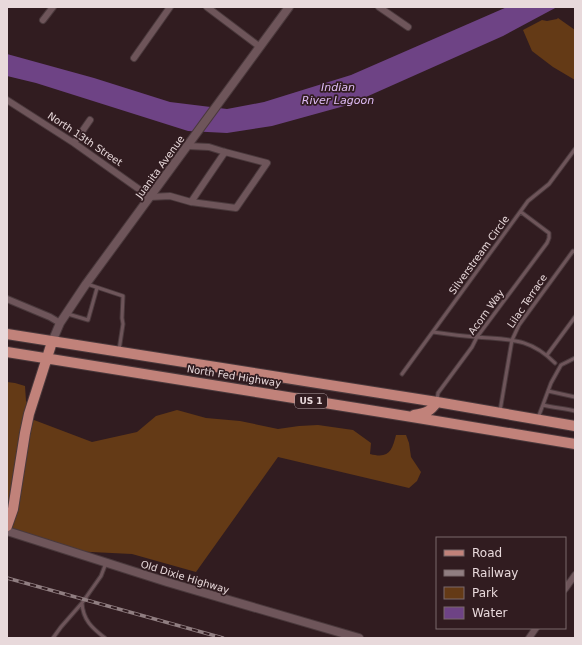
<svg xmlns="http://www.w3.org/2000/svg" width="582" height="645" font-family="'DejaVu Sans',sans-serif">
<style>
.green{fill:#643a16}
.water{fill:#6e4385}
.lines{fill:none;stroke-linecap:round;stroke-linejoin:round}
.service-casing{stroke:#4a393c;stroke-width:5}
.minor-casing{stroke:#4a393c;stroke-width:8}
.tertiary-casing{stroke:#4a393c;stroke-width:10}
.primary-casing{stroke:#4a393c;stroke-width:12}
.service{stroke:#6e555a;stroke-width:3}
.minor{stroke:#6e555a;stroke-width:6}
.tertiary{stroke:#6e555a;stroke-width:8}
.primary{stroke:#c1827a;stroke-width:10}
.rail-casing{stroke:#907e81;stroke-width:3.5}
.rail{stroke:#311c20;stroke-width:2;stroke-dasharray:6;stroke-linecap:butt}
.labels{text-anchor:middle;dominant-baseline:central;stroke-width:3.5;stroke-linejoin:round;paint-order:stroke}
.shield{fill:#311c20;stroke:#b1a0a3;stroke-width:1}
.shield-label{font-size:9px;font-weight:bold;fill:#e8d9db}
.street-label{font-size:10px;fill:#e8d9db;stroke:#311c20}
.water-label{font-size:11px;font-style:italic;fill:#dfbcf5;stroke:#311c20}
</style>
<rect width="100%" height="100%" fill="#311c20"/>
<!-- green -->
<path class="green" d="M558,18l17,12v50l-22,-13 -21,-16 -9,-21 19,-10 5,1 10,-2z
M7,382l8,1 10,3 1,15 8,19 58,22 45,-10 19,-16 21,-6 29,8 34,3 38,8 21,-3 19,-1 35,5 18,13 -1,11c19,5 22,-3 26,-19h10l3,8 2,14 10,15 -4,9 -8,7 -131,-31 -82,115 -64,-18 -61,-3 -64,-17z"/>
<!-- water -->
<path class="water" d="M507,7h50l-54,29 -155,69 -76,21 -45,7 -39,-2 -152,-48 -29,-7v-22l87,24 76,24 57,7 37,-7 87,-27z"/>
<g class="lines">
<!-- service casing -->
<g class="service-casing">
<path id="service" d="M87,284l36,12 -1,22 1,6 -4,26
M68,314l20,6 9,-32
M433,332c14,2 29,4 43,5 33,3 53,0 79,26
M547,355l28,-38
M402,374l126,-173 21,-17 26,-35
M548,391l27,6
M437,400l1,-7 34,-46 5,-10 70,-94 2,-5v-5l-28,-21
M543,405c11,3 21,3 32,6
M500,411l12,-71 7,-15 54,-74 2,1
M538,418l13,-35 10,-18 14,-7
M82,603c1,17 10,25 23,35
M53,638l8,-11 21,-24 19,-27 5,-13"/>
</g>
<!-- minor casing -->
<g class="minor-casing">
<path id="minor" d="M207,7l53,40
M379,7l29,20
M43,20l10,-13
M134,58l36,-51
M7,100l67,43 76,54 20,-1 21,6 45,6 31,-45 -42,-11 -16,-5 -21,-1
M74,143l16,-23
M191,202l34,-50
M7,299l43,18 10,6
M565,589l10,-14
M529,638l7,-10"/>
</g>
<!-- tertiary casing -->
<g class="tertiary-casing">
<path id="tertiary" d="M52,342l8,-19 26,-39 203,-277
M7,531l160,51 192,56"/>
</g>
<!-- primary casing -->
<g class="primary-casing">
<path id="primary" d="M7,334l430,68 138,24
M7,352l399,64 169,28
M414,415c12,-2 16,-3 23,-13
M7,526l6,-17 12,-76 4,-19 23,-72"/>
</g>
<!-- service -->
<use href="#service" class="service"/>
<!-- minor -->
<use href="#minor" class="minor"/>
<!-- tertiary -->
<use href="#tertiary" class="tertiary"/>
<!-- primary -->
<use href="#primary" class="primary"/>
<!-- rail casing -->
<g class="rail-casing">
<path id="rail" d="M7,578l216,60"/>
</g>
<!-- rail -->
<use href="#rail" class="rail"/>
</g>
<g class="labels">
<!-- shield labels -->
<rect class="shield" x="295" y="394" width="32" height="14" rx="3"/>
<g class="shield-label">
<text x="311" y="401">US 1</text>
</g>
<!-- street labels -->
<g class="street-label">
<text transform="translate(85 139) rotate(34)">North 13th Street</text>
<text transform="translate(160 167) rotate(-54)">Juanita Avenue</text>
<text transform="translate(479 255) rotate(-54)">Silverstream Circle</text>
<text transform="translate(527 301) rotate(-56)">Lilac Terrace</text>
<text transform="translate(486 312) rotate(-54)">Acorn Way</text>
<text transform="translate(234 376) rotate(9)">North Fed Highway</text>
<text transform="translate(185 577) rotate(17)">Old Dixie Highway</text>
</g>
<!-- water labels -->
<g class="water-label">
<text x="338" y="87">Indian<tspan x="338" dy="13">River Lagoon</tspan></text>
</g>
</g>
<!-- border -->
<rect width="582" height="645" fill="none" stroke="#e8d9db" stroke-width="16"/>
<!-- legend -->
<rect x="436" y="537" width="130" height="92" fill="#311c20" stroke="#7a686b"/>
<rect x="444" y="550" width="20" height="6" fill="#c1827a" stroke="#7a686b"/>
<text x="472" y="557" font-size="12" fill="#e8d9db">Road</text>
<rect x="444" y="570" width="20" height="6" fill="#907e81" stroke="#7a686b"/>
<text x="472" y="577" font-size="12" fill="#e8d9db">Railway</text>
<rect x="444" y="587" width="20" height="12" fill="#643a16" stroke="#7a686b"/>
<text x="472" y="597" font-size="12" fill="#e8d9db">Park</text>
<rect x="444" y="607" width="20" height="12" fill="#6e4385" stroke="#7a686b"/>
<text x="472" y="617" font-size="12" fill="#e8d9db">Water</text>
</svg>
